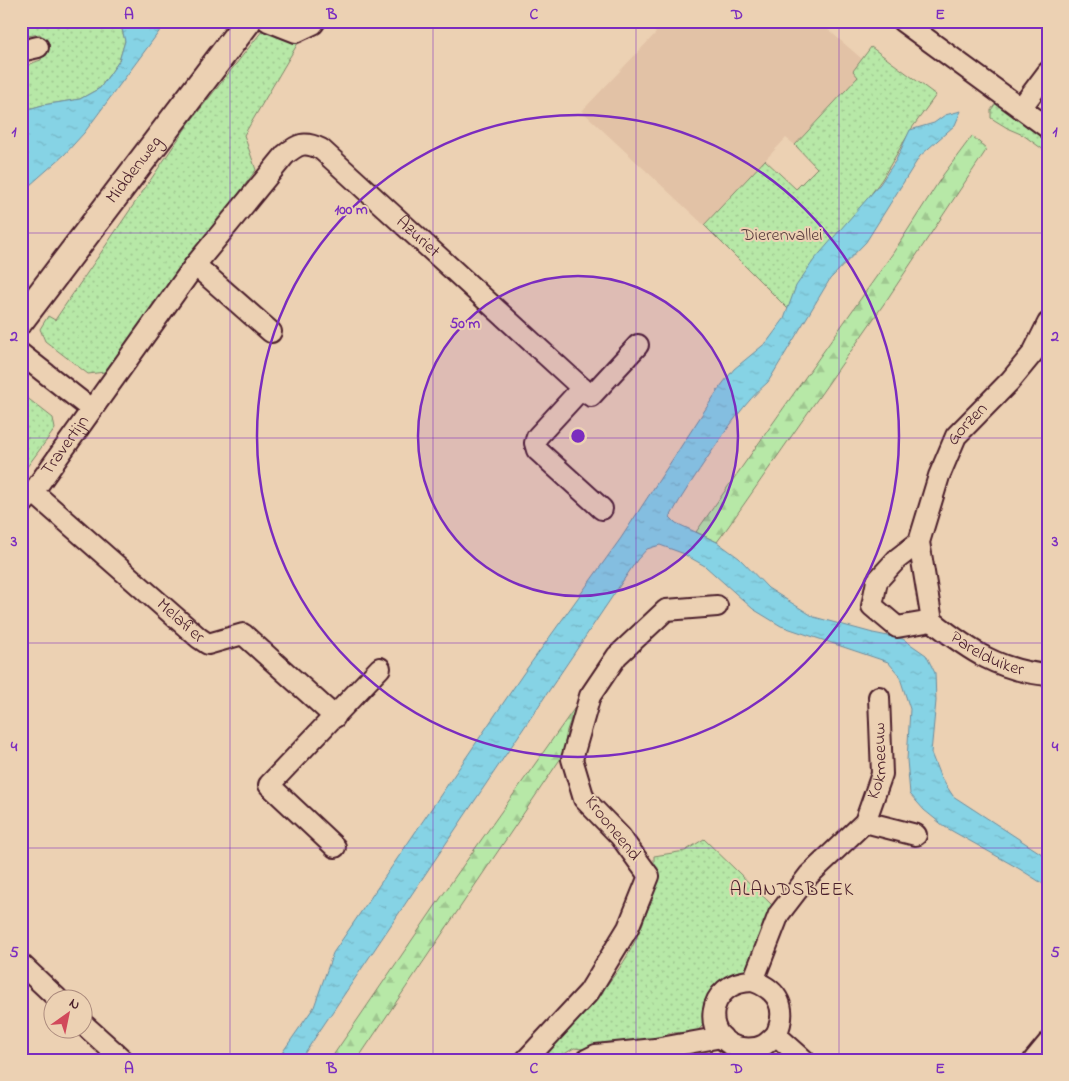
<svg xmlns="http://www.w3.org/2000/svg" width="1069" height="1081" font-family="'Indie Flower',sans-serif">
<style>
.built{fill:#e2c2a6}
.grass{fill:url(#grass-dots);stroke:#808469}
.forest{fill:url(#forest-firs);stroke:#808469}
.water{fill:url(#water-ripples);stroke:#6e8b9b}
.lines{fill:none;stroke-linecap:round;stroke-linejoin:round}
.minor-casing{stroke:#4a1f2b;stroke-width:24}
.major-casing{stroke:#4a1f2b;stroke-width:30}
.minor{stroke:#ecd1b3;stroke-width:20}
.major{stroke:#ecd1b3;stroke-width:26}
.grid{fill:none;stroke:#7b2cbf;stroke-width:1;stroke-opacity:0.55}
.ring{fill:none;stroke:#7b2cbf;stroke-width:2.5}
.labels{text-anchor:middle;dominant-baseline:central;stroke-width:4;stroke-linejoin:round;paint-order:stroke}
.street-label{font-size:18px;fill:#4a1f2b;stroke:#ecd1b3}
.park-label{font-size:18px;fill:#5a3d3e;stroke:#ecd1b3}
.neighbourhood-label{font-size:19px;letter-spacing:1px;fill:#4a1f2b;stroke:#ecd1b3}
.centre{fill:#7b2cbf;stroke:#ecd1b3;stroke-width:2.5}
.ring-label{font-size:15px;text-anchor:middle;font-weight:bold;fill:#7b2cbf;stroke:#ecd1b3;stroke-width:4;stroke-linejoin:round;paint-order:stroke}
.neatline{fill:none;stroke:#7b2cbf;stroke-width:2}
.grid-label{font-size:16px;text-anchor:middle;font-weight:bold;fill:#7b2cbf}
</style>
<defs>
<pattern id="grass-dots" width="8" height="8" patternUnits="userSpaceOnUse" patternTransform="scale(1.25)"><rect width="8" height="8" fill="#b7e8a7"/><path d="M2 2h.1M6 6h.1" fill="none" stroke="#9fc790" stroke-width="1.8" stroke-linecap="round"/></pattern>
<pattern id="forest-firs" width="22" height="20" patternUnits="userSpaceOnUse" patternTransform="scale(1.25)"><rect width="22" height="20" fill="#b7e8a7"/><path d="M5 1l3.5 6h-7zM16 11l3.5 6h-7z" fill="#9fc790"/></pattern>
<pattern id="water-ripples" width="26" height="14" patternUnits="userSpaceOnUse" patternTransform="scale(1.25)"><rect width="26" height="14" fill="#86d3e5"/><path d="M2 4q2-2 4 0t4 0M15 11q2-2 4 0t4 0" fill="none" stroke="#75b5c5"/></pattern>
</defs>
<rect width="100%" height="100%" fill="#ecd1b3"/>
<filter id="ink" filterUnits="userSpaceOnUse"><feTurbulence type="fractalNoise" baseFrequency=".02" numOctaves="2"/><feDisplacementMap in="SourceGraphic" scale="10" xChannelSelector="R" yChannelSelector="G"/><feConvolveMatrix kernelMatrix="1 2 1 2 8 2 1 2 1" color-interpolation-filters="sRGB"/></filter>
<g filter="url(#ink)">
<!-- built -->
<path class="built" d="M658,21h143l3,3 2,-3h12l44,38 -9,12 6,6 -64,68 -9,-7 -82,87 -122,-114 74,-78 -5,-5z"/>
<!-- grass -->
<path class="grass" d="M21,21h99l5,20 -6,20 -19,27 -20,11 -37,6 -22,6 1,-37c3,-9 10,-11 19,-14l2,-12 -3,-14 -19,3z
M270,21h41l-67,114 12,35 -151,202 -17,2 -43,-33 -5,-12 8,-13 7,4 135,-198z
M871,47l65,48 -24,33 -30,51 -94,130 -84,-84 61,-65 31,29 21,-21 -22,-23 63,-68 -5,-6z
M996,103l52,37v13l-25,-18 -14,-6 -18,-11v-8z
M21,393l32,25 2,11 -34,46z
M704,839l68,66 -28,68 -15,2 -16,13 -6,19 -1,14 -9,11 -29,1 -9,9 -67,8 -18,-2 -19,12h-22c27,-27 58,-52 80,-83 17,-21 33,-56 39,-83 3,-12 2,-25 2,-38l31,-5z"/>
<!-- forest -->
<path class="forest" d="M972,136l15,13 -99,149 -160,229 -11,15 -21,-10 197,-279 50,-78z
M576,706l-9,24 -4,25 -206,305h-27l125,-183z"/>
<!-- water -->
<path class="water" d="M120,21h47l-83,112 -20,22 -43,38v-82l22,-6 37,-6 20,-11 19,-27 6,-20z
M961,111l-6,14 -35,31 -54,86 -36,37 -62,103c-24,21 -40,46 -58,72 -14,21 -28,41 -40,63l6,6 41,19 22,16 29,30 46,29 59,16 30,6 23,16 9,18 1,28 -5,52 9,23 13,20 95,62v29l-30,-19 -73,-41 -21,-17 -14,-16 -3,-34 3,-51 -11,-34 -11,-13 -107,-36 -28,-17 -48,-43 -23,-13 -22,-8 -13,4 -10,11 -337,500h-23l37,-53 19,-54 190,-279 98,-136 99,-151 14,-18 33,-27 17,-23 12,-33 18,-26 66,-76 16,-24 14,-30 24,-7 11,-8z"/>
<g class="lines">
<!-- minor casing -->
<g class="minor-casing">
<g id="minor">
<path d="M268,21l28,11 17,-8 2,-3"/>
<path d="M902,21l146,107"/>
<path d="M21,51l17,-4"/>
<path d="M1021,108l27,-36"/>
<path d="M195,265l76,67"/>
<path d="M21,354l70,55"/>
<path d="M582,388l9,8 47,-51"/>
<path id="s1" d="M33,492l166,146 9,6 35,-10 92,83"/>
<path id="s2" d="M21,506l12,-14 162,-227 90,-110c13,-11 19,-14 36,-6l261,239 -45,49 -2,6 2,7 65,59"/>
<path id="s3" d="M919,542l-22,17 -20,22 -5,25 25,21 35,-6 -13,-79 20,-66 17,-40 54,-55 23,-28 15,-30"/>
<path id="s4" d="M932,621c37,29 67,50 116,54"/>
<path d="M865,822l51,13"/>
<path d="M335,847l-66,-62 111,-117"/>
<path d="M21,964l36,34"/>
<path d="M753,981c-48,0 -53,59 -12,67 8,1 16,1 23,-3 4,-2 8,-7 12,-10l28,25"/>
<path d="M82,1023l41,37"/>
<path id="s5" d="M776,1035c12,-26 3,-45 -23,-54l26,-67 30,-39 56,-53 17,-48 -3,-77"/>
<path d="M526,1060l63,-68 39,-64 21,-52 -29,-40 -36,-37 -12,-40 18,-63 27,-40 49,-46 51,-4"/>
<path d="M586,1060l10,-5 59,-6 67,-12"/>
<path d="M1034,1060l14,-17"/>
</g>
</g>
<!-- major casing -->
<g class="major-casing">
<g id="major">
<path id="s6" d="M21,320l227,-299"/>
</g>
</g>
<!-- minor -->
<use href="#minor" class="minor"/>
<!-- major -->
<use href="#major" class="major"/>
</g>
</g>
<!-- grid -->
<path class="grid" d="M230,21v1039M433,21v1039M636,21v1039M839,21v1039M21,233h1027M21,438h1027M21,643h1027M21,848h1027"/>
<!-- distance rings -->
<circle cx="578" cy="436" r="160" fill="#7b2cbf" fill-opacity=".12"/>
<g class="ring">
<circle cx="578" cy="436" r="160"/>
<circle cx="578" cy="436" r="321"/>
</g>
<g class="labels">
<!-- street labels -->
<g class="street-label">
<text stroke="none"><textPath href="#s6" startOffset="188">Middenweg</textPath></text>
<text stroke="none"><textPath href="#s2" startOffset="610">Azuriet</textPath></text>
<text stroke="none"><textPath href="#s3" startOffset="360">Gorzen</textPath></text>
<text stroke="none"><textPath href="#s2" startOffset="75">Travertijn</textPath></text>
<text stroke="none"><textPath href="#s1" startOffset="196">Melafier</textPath></text>
<text stroke="none"><textPath href="#s4" startOffset="65">Parelduiker</textPath></text>
<text stroke="none"><textPath href="#s5" startOffset="330">Kokmeeuw</textPath></text>
<text transform="translate(612 829) rotate(51)">Krooneend</text>
</g>
<!-- park labels -->
<g class="park-label">
<text x="782" y="236">Dierenvallei</text>
</g>
<!-- neighbourhood labels -->
<g class="neighbourhood-label">
<text x="792" y="890">ALANDSBEEK</text>
</g>
</g>
<circle cx="578" cy="436" r="8" class="centre"/>
<g class="ring-label">
<text x="351" y="214">100 m</text>
<text x="465" y="328">50 m</text>
</g>
<!-- margin -->
<rect width="1069" height="1081" fill="none" stroke="#ecd1b3" stroke-width="55"/>
<!-- north arrow -->
<g transform="translate(68 1014) rotate(33)"><circle r="24" fill="#ecd1b3" stroke="#ab8a7d"/>
<path d="M0-4L9 19L0 12L-9 19Z" fill="#d1495b"/>
<text y="-8" font-size="14" font-weight="bold" text-anchor="middle" fill="#4a1f2b">N</text>
</g>
<rect x="28" y="28" width="1014" height="1026" class="neatline"/>
<g class="grid-label">
<text x="129" y="19">A</text>
<text x="332" y="19">B</text>
<text x="534" y="19">C</text>
<text x="737" y="19">D</text>
<text x="940" y="19">E</text>
<text x="14" y="136">1</text>
<text x="1055" y="136">1</text>
<text x="14" y="341">2</text>
<text x="1055" y="341">2</text>
<text x="14" y="546">3</text>
<text x="1055" y="546">3</text>
<text x="14" y="751">4</text>
<text x="1055" y="751">4</text>
<text x="14" y="957">5</text>
<text x="1055" y="957">5</text>
<text x="129" y="1073">A</text>
<text x="332" y="1073">B</text>
<text x="534" y="1073">C</text>
<text x="737" y="1073">D</text>
<text x="940" y="1073">E</text>
</g>
</svg>
